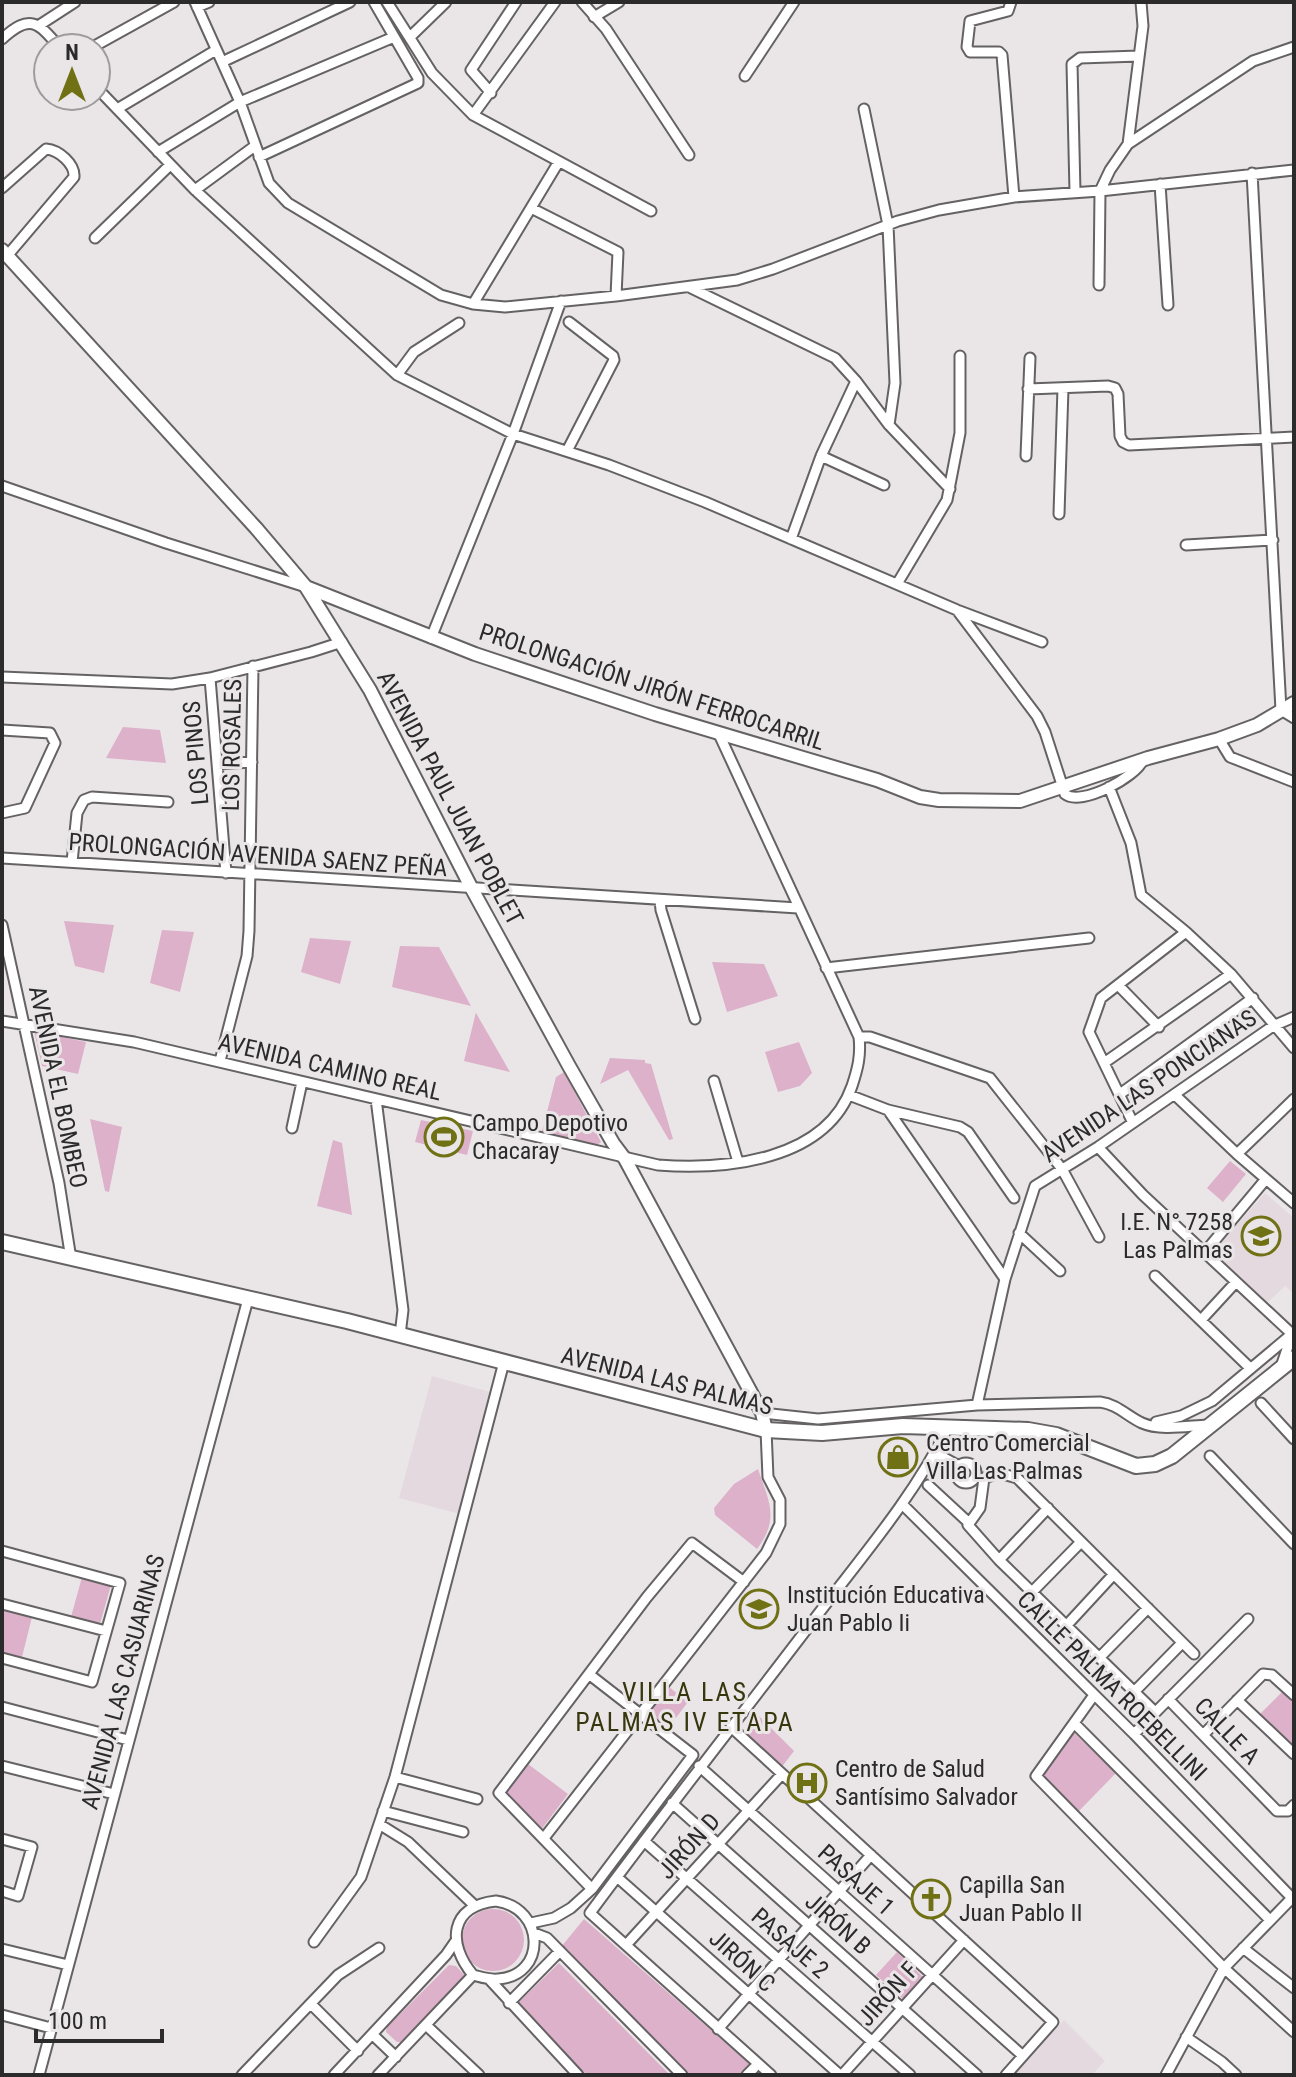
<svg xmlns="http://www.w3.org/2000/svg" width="1296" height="2077" font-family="'Roboto Condensed',sans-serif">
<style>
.built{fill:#e4d9df}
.green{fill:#dcb1c9}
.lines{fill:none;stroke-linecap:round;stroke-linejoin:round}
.minor-casing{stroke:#656264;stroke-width:13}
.tertiary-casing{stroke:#656264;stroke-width:16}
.secondary-casing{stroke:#656264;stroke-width:18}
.minor{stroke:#fff;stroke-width:9}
.tertiary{stroke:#fff;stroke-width:12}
.secondary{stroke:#fff;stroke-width:14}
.labels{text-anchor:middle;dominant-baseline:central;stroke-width:6;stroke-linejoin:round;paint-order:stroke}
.street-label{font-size:24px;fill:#2c2b2b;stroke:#eae6e8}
.poi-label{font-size:24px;fill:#2c2b2b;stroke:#eae6e8;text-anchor:start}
.neighbourhood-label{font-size:26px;letter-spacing:2px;fill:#36370d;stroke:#eae6e8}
</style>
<rect width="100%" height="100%" fill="#eae6e8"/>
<!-- built -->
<path class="built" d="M1265,1193l29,25v76l-9,-8 -20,19 -53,-52z
M432,1376l58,16 3,4 -33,118 -61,-16z
M1064,2020l41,41 -13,14h-79z"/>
<!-- green -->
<path class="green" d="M123,727l37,3 6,33 -60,-5z
M64,921l50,4 -10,48 -29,-7z
M162,930l32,2 -14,60 -30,-9z
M310,938l41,3 -11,43 -39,-12z
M400,946l39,1 32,59 -79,-19z
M712,962l52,2 14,32 -51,16z
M476,1012v1l34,59 -46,-11z
M34,1031l52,11 -8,32 -36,-8z
M799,1042l13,31 -12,13 -22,6 -13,-40z
M610,1058l35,2v3l6,1 22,75 -4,1 -41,-70 -28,14z
M564,1072l37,70 -4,3 -55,-14 14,-54z
M90,1119l32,8 -13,65 -4,-1z
M421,1120l52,11 -6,24 -52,-13z
M333,1140l9,3 10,72 -35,-9z
M1230,1161l16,13 -23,28 -16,-14z
M758,1469c11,33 22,49 -1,80l-42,-34 -1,-7 20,-24z
M82,1577l29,8 -11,39 -29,-7z
M3,1610l29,7 -10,40 -20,-5z
M669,1687l19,15 -20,26 -20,-15z
M1284,1690l10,10v48l-35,-33z
M754,1711l40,40 -13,17 -34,-34 -1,-5z
M1073,1732l43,41 -38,39 -35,-36z
M528,1764l40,30 -27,36 -35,-37z
M462 1940a31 31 0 1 1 62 0a31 31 0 1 1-62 0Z
M584,1919l168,147 -9,9h-53l-129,-128z
M897,1952l26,25 -20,22 -27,-24z
M559,1963l111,112h-83l-70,-71z
M449,1965l7,1 9,10 -1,4 -62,62h-5l-11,-10 1,-5z"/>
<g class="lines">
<!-- minor casing -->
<g class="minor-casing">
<path id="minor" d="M195,2l45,100 29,81 19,20 153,92 32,9 32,3 111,-11 121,-16 36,-11 125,-48 41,-11 75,-13 86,-6 194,-21
M387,2l45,71 41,42 178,96
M582,2l24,27 83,126
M1011,2l-3,9 -38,10 -3,26 3,5h29l3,3 12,142
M197,7l12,-5
M594,17l25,-15
M38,26l37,-24
M410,37l36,-35
M2,39c28,-26 36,-17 58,9
M91,48l83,-46
M222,62l128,-60
M745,76l49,-74
M96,87l99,103 202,185 116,59 96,31 96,37 252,108 85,32
M491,93l-20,-23 45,-68
M117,109l99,-59
M864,109l24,116 7,158 -6,42
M473,115l82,-113
M1128,144l15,-118 -2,-24
M158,152l82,-50 154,-65
M259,157l159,-74v-5l-44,-76
M1252,173l29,537 13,8
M1160,184l8,121
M2,188l44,-39c13,1 29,15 28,28l-67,79
M195,190l60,-44
M1075,192l-3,-128 8,-6 59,-2
M533,209l85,43 -2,44
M95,238l75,-73
M1099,285l1,-94 10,-21 18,-26 125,-83 41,-14
M691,288l144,70 21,23 33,44 61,64
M473,304l85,-141
M397,375l17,-23 45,-29
M1028,389l80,-3 7,2 3,6 2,42 3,6 6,3 165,-8
M567,451l47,-91 -1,-4 -44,-34
M821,456l63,29
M1026,456l4,-98
M2,486l164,57 140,44
M1059,514l4,-126
M791,539l30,-83 35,-75
M1186,545l87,-5
M897,584l50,-84 13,-67v-77
M957,610l80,106 8,16 20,62c16,13 71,-17 78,-34
M431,638l82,-204 48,-133
M2,677l170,7 38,-6 101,-26 31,-10
M210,678l16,195
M2,730l48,3 5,10 -30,65 -23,5
M1219,739l11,18 64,25
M217,764l35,-2
M1109,787l22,56 10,52 45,37 45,42 63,74
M2,858l796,50
M72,862l5,-49 7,-13 8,-3 76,5
M660,900l1,10 34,109
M2,925l57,258 12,76
M826,968l263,-30
M1118,985l41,42
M2,1021l132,21 524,123c69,5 168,-4 194,-79 6,-18 9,-31 7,-49l-141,-305
M859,1037h11l120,41 72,91 37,68
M220,1061l27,-105 2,-25 4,-265
M1104,1063l127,-89
M714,1081l24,81
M1120,1094l133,-96
M849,1095l39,15 72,17 8,5 46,66
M1175,1095l62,59 57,49
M376,1099l27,211 -3,25
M888,1110l117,169
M1133,1123l-44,-91 12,-34 85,-66
M292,1128l10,-46
M1098,1147l45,48 149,139 -11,33
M1237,1154l57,-55
M1019,1233l41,38
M1205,1252l61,-73
M1155,1276l95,92
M1202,1319l34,-37
M1261,1403l33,36
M977,1405l28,-126 30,-93 63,-39 175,-121 21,-9
M762,1413l56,6 159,-14 123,-3c17,2 27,14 42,21 18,8 45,3 65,2
M1156,1422l25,-6 31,-15 80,-67
M935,1453l24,13
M1210,1456l84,88
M956 1473a10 10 0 1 1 20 0a10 10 0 1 1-20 0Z
M928,1485l40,37
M902,1504l232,230 158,164
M2,1551l118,32 -28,99 -90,-24
M999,1560l49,-52
M1032,1592l49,-50
M2,1604l104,27
M1066,1626l48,-52
M1099,1658l49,-50
M1134,1692l48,-49
M1094,1695l-58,81 188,192 70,64
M1168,1699l109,112h11l6,-6
M1237,1700l57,54
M2,1707l126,33
M1155,1712l-156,-152 -31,-35 12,-17 4,-30 15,-5 18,5 177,176
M1074,1723l196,197
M731,1727l322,295 -47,53
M1134,1734l114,-115
M1203,1735l60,-61 9,1 22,20
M2,1766l112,28
M699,1766l324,290
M395,1777l82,22
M672,1803l305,272
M383,1811l80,21
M379,1824l29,18 67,64
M544,1838l222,-285 14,-29v-24l-12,-23 -2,-47
M2,1839l30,8 -14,49 -16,-5
M644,1841l266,234
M617,1877l223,198
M592,1889l-93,-96 148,-196 45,-54 52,39
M496,1901c50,7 51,75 2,78 -9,1 -17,-2 -25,-4 -26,-31 -24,-69 23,-74z
M531,1923l23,-5 17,-10 21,-19 101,-134 -103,-80
M534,1933l13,5 135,137
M314,1942l47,-65 34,-100 109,-415
M626,1945l156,-171
M1243,1948l51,40
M2,1949l66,16
M489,1979l89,96
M509,2003l51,-52
M311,2004l47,47
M2,2015l49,13
M427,2026l52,49
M718,2029l153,-174
M373,2035l23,22
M1186,2037l36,25 14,13
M39,2075l209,-776
M242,2075l96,-100 41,-27
M334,2075l112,-120 9,-13
M378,2075l95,-100
M747,2075l7,-7
M771,2075l-181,-162c75,-101 153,-200 229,-300 45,-59 95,-117 128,-184
M842,2075l122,-135
M1166,2075l58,-107 70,-72"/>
</g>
<!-- tertiary casing -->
<g class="tertiary-casing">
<path id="tertiary" d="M2,250l254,278 50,59 64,103 102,199 97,177 44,77 12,16 137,254 4,17
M306,587l169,67 180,60 222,66 43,17 19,3 81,1 128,-43 71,-19 38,-14 37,-22"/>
</g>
<!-- secondary casing -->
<g class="secondary-casing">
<path id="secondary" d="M2,1242l345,79 419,109 56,3 81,-7 125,4 28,5 80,31 19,-2 17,-8 122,-98"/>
</g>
<!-- minor -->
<use href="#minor" class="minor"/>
<!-- tertiary -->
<use href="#tertiary" class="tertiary"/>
<!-- secondary -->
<use href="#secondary" class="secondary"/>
</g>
<!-- icons -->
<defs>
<g id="stadium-ring" transform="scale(2)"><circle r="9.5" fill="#eae6e8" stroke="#707115" stroke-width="1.5"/><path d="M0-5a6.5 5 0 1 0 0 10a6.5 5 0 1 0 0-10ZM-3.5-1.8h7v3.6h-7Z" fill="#707115"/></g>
<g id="school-ring" transform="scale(2)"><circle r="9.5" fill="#eae6e8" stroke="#707115" stroke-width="1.5"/><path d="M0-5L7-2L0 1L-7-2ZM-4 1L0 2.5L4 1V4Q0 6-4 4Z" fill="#707115"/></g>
<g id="shop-ring" transform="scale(2)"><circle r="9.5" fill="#eae6e8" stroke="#707115" stroke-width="1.5"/><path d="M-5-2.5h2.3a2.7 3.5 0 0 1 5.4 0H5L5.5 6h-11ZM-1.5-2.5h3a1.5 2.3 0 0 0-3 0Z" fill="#707115"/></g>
<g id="hospital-ring" transform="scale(2)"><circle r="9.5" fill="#eae6e8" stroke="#707115" stroke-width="1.5"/><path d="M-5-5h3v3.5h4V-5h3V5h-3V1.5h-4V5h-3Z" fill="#707115"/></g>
<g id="church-ring" transform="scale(2)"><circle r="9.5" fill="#eae6e8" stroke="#707115" stroke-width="1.5"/><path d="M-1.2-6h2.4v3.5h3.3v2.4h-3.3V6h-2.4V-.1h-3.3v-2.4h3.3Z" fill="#707115"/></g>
</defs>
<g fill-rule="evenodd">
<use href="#stadium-ring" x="444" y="1137"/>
<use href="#school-ring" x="1261" y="1236"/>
<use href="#shop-ring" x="898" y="1457"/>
<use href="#school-ring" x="759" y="1609"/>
<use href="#hospital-ring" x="807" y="1783"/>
<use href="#church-ring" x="931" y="1899"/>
</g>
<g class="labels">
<!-- street labels -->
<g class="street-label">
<text transform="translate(652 687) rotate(18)">PROLONGACIÓN JIRÓN FERROCARRIL</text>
<text transform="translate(232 745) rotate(-89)">LOS ROSALES</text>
<text transform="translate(196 753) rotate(-95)">LOS PINOS</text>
<text transform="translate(450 798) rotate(62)">AVENIDA PAUL JUAN POBLET</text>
<text transform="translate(258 855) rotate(4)">PROLONGACIÓN AVENIDA SAENZ PEÑA</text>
<text transform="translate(330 1067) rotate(13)">AVENIDA CAMINO REAL</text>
<text transform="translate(1149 1086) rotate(-34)">AVENIDA LAS PONCIANAS</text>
<text transform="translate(58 1087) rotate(78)">AVENIDA EL BOMBEO</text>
<text transform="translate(667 1381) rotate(14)">AVENIDA LAS PALMAS</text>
<text transform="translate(123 1682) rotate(-75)">AVENIDA LAS CASUARINAS</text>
<text transform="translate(1112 1686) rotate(45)">CALLE PALMA ROEBELLINI</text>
<text transform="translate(1227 1731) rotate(46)">CALLE A</text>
<text transform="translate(689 1846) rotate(-48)">JIRÓN D</text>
<text transform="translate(856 1880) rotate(42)">PASAJE 1</text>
<text transform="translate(838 1924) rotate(42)">JIRÓN B</text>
<text transform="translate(790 1943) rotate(41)">PASAJE 2</text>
<text transform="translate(742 1961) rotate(42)">JIRÓN C</text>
<text transform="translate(888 1994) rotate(-48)">JIRÓN F</text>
</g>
<!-- poi labels -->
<g class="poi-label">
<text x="472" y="1123">Campo Depotivo<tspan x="472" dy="28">Chacaray</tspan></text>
<text x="1233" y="1222" text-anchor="end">I.E. N° 7258<tspan x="1233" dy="28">Las Palmas</tspan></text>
<text x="926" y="1443">Centro Comercial<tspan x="926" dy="28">Villa Las Palmas</tspan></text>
<text x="787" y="1595">Institución Educativa<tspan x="787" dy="28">Juan Pablo Ii</tspan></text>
<text x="835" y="1769">Centro de Salud<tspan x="835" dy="28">Santísimo Salvador</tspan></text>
<text x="959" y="1885">Capilla San<tspan x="959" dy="28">Juan Pablo II</tspan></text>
</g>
<!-- neighbourhood labels -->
<g class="neighbourhood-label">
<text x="685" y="1692">VILLA LAS<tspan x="685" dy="30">PALMAS IV ETAPA</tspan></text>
</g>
</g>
<!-- border -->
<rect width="1296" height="2077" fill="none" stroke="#2c2b2b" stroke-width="8"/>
<!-- north arrow -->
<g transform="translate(72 72)"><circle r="38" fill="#eae6e8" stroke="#9e9b9c" stroke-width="2"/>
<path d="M0-6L14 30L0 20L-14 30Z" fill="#707115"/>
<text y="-12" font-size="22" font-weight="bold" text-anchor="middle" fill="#2c2b2b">N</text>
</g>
<!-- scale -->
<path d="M36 2029v12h126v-12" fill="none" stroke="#2c2b2b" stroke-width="4"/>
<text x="48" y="2029" font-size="24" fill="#2c2b2b" stroke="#eae6e8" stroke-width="6" paint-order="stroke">100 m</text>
</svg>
